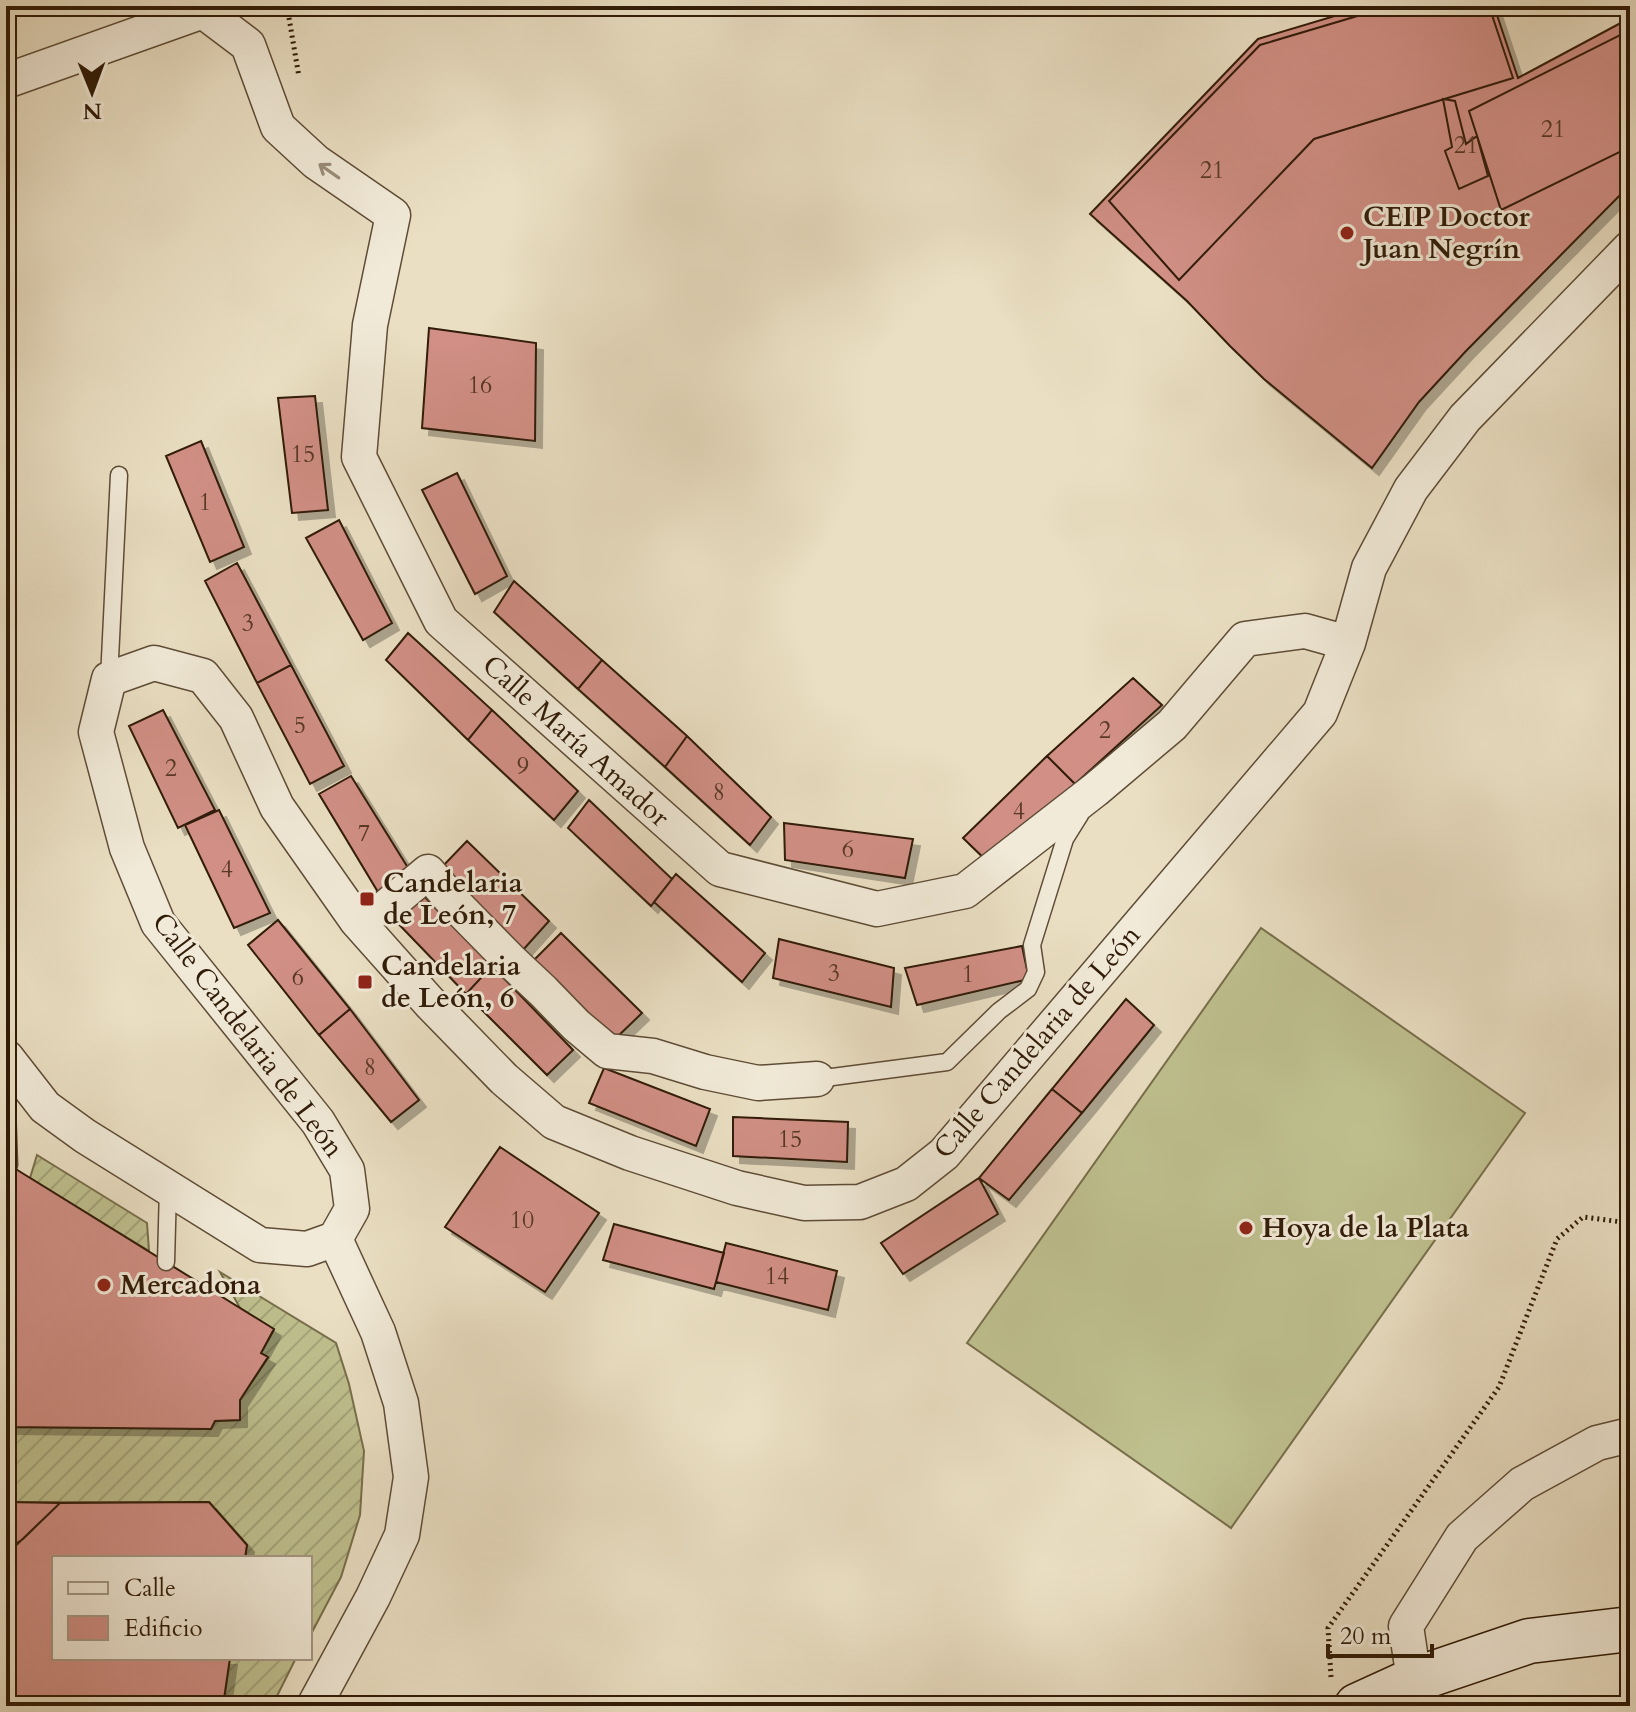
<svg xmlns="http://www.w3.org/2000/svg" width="1636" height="1712" font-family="Cardo,serif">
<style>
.garden{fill:url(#garden-furrows);stroke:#786e4b;stroke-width:2}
.pitch{fill:#bfc08f;stroke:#786e4b;stroke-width:2}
.building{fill:#d18f85;stroke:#301b07;stroke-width:2;filter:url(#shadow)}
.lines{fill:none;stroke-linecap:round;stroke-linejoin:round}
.lane-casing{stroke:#5e4c36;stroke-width:19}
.street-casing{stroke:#5e4c36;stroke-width:37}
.secondary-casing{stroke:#301b07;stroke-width:47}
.path{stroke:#301b07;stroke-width:5;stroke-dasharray:2 4;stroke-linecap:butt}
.lane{stroke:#f1ead8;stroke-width:16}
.street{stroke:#f1ead8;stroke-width:34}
.secondary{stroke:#f1ead8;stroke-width:44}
.oneway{stroke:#9a8d7a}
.poi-dot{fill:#8f2418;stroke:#f1ead8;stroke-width:3}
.labels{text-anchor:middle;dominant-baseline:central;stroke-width:6;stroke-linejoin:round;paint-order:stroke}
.number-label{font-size:24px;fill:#583826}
.poi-label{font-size:28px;font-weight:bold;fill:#301b07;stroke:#f1ead8;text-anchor:start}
.street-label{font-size:28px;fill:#301b07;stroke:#f1ead8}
</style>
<defs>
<pattern id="garden-furrows" width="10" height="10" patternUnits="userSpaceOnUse" patternTransform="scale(2)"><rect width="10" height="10" fill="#bfc08f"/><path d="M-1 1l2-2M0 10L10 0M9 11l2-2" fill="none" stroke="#a4a47a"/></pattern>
<filter id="shadow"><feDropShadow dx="7" dy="7" stdDeviation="0" flood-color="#0004"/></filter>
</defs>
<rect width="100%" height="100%" fill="#eadfc3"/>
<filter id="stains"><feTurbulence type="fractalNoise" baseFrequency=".0025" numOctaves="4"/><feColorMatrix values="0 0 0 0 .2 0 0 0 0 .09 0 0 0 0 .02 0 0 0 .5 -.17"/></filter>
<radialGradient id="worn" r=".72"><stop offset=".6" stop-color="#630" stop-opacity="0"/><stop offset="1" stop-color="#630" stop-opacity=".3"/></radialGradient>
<!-- garden -->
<path class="garden" d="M37,1155l110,68 2,28 -119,-73z
M220,1272l116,71 13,41 15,67 -4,64 -19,62 -31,59v-78h-65l2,-13 -38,-43h-203v-75l205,2 4,-8 25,-1v-20l28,-42 -7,-5 13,-23 -34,-22z
M230,1658h66l-24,48h-49z"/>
<!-- pitch -->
<path class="pitch" d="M1261,928l264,185 -294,415 -264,-185z"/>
<!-- building -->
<path class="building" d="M1368,6h126l24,72 112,-60v167l-164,166 -47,51 -47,66 -108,-89 -34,-33 -43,-45 -97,-87 168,-175z
M1391,6h98l24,72 -199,61 -135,141 -70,-79 151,-156z
M1630,30v117l-129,63 -32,-99z
M1443,99l12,2 11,43 11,-8 11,40 -29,13 -14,-38 7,-4z
M429,328l107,15 -1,98 -113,-13z
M315,396l13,114 -36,3 -14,-115z
M201,441l43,106 -34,15 -44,-106z
M457,473l50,103 -32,18 -53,-104z
M339,520l53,103 -29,17 -57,-102z
M237,563l54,102 -34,18 -52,-102z
M514,581l88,79 -24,29 -84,-77z
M408,633l84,77 -24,30 -82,-80z
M602,660l85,76 -22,31 -87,-78z
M291,665l53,101 -34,18 -53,-101z
M1133,678l29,27 -87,79 -28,-28z
M163,710l52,100 -37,18 -49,-102z
M492,710l86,81 -24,29 -86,-80z
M687,736l84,81 -21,28 -85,-78z
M1047,756l28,28 -85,80 -27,-26z
M351,776l59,95 -32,21 -59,-98z
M589,800l83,79 -21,27 -83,-78z
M219,810l51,103 -36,15 -49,-103z
M784,823l129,16 -8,39 -120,-18z
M467,841l82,80 -26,29 -82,-82z
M676,874l89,79 -23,29 -88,-80z
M416,888l76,78 -26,28 -78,-81z
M278,920l72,89 -31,26 -71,-90z
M561,933l81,80 -28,27 -80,-80z
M779,939l115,29 -3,39 -118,-29z
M1022,946l7,33 -112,26 -12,-37z
M492,966l81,84 -26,25 -81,-81z
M1126,999l28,26 -72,88 -30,-24z
M350,1009l69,91 -28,22 -72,-87z
M604,1068l106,41 -14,37 -107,-43z
M1052,1089l30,24 -73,87 -30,-22z
M733,1117l115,5 -1,40 -114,-6z
M500,1147l99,66 -54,79 -100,-65z
M6,1163l268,166 -13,24 7,4 -28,43v20l-25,1 -4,8 -205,-2z
M979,1178l19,36 -95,60 -22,-31z
M614,1224l110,29 -10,36 -111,-29z
M726,1243l111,28 -9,39 -112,-28z
M6,1502l54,1 -37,36 -17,11z
M209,1502l38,43 -2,13h-191v100h176l-7,48h-217v-151l54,-52z"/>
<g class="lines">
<!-- lane casing -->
<g class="lane-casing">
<path id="lane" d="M109,679l10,-204
M817,1079l130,-17 52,-51 29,-22 8,-17 -4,-27 33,-106 15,-24
M6,1081l3,84
M166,1262l2,-74"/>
</g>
<!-- street casing -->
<g class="street-casing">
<path id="street" d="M194,6l9,5 45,34 30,82 38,35 77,53 -23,110 -11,132 82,164 279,248 157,40 88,-18 130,-101 77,-65 73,-86 60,-8 43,12
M6,81l197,-70
M385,908l43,-36 27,32 56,57 32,30 33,34 31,26 46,5 52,16 53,11 59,-4
M6,1057l39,50 40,29 175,109 47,4 28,-10 17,-30 -5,-39 -29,-48 -160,-199 -31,-75 -31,-116 13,-53 45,-16 49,13 33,42 41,89 80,114 73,82 74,76 50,43 76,31 107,35 67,15 56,-1 46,-18 38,-30 376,-441 28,-70 21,-75 42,-79 54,-71 165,-170
M1414,1680l-8,-54 56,-89 60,-53 75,-41 33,-8
M314,1706l59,-109 29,-62 9,-58 -10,-74 -23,-71 -43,-93"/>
</g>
<!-- secondary casing -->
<g class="secondary-casing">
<path id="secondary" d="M1357,1706l57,-26 115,-39 101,-12"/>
</g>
<!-- path -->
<path class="path" d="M287,6l12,71
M1331,1677l-3,-49 171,-241 58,-148 26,-22 39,5 8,5"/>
<!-- lane -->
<use href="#lane" class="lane"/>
<!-- street -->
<use href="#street" class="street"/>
<!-- secondary -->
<use href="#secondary" class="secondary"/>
</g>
<!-- one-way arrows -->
<defs><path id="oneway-shaft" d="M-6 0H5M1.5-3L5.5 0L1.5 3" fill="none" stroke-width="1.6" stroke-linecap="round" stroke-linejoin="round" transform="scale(2)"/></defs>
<use class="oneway" href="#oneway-shaft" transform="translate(329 171) rotate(-145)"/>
<!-- markers -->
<g class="poi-dot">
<circle cx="1347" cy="233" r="8"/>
<rect x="359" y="891" width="16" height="16" rx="4"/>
<rect x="357" y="974" width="16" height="16" rx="4"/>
<circle cx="1246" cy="1228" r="8"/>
<circle cx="104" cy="1285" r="8"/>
</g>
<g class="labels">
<!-- number labels -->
<g class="number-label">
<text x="1553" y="129">21</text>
<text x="1466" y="145">21</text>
<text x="1212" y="170">21</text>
<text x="480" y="385">16</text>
<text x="303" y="454">15</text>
<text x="205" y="502">1</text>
<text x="248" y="623">3</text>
<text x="300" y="725">5</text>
<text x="1105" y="730">2</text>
<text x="523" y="766">9</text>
<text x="171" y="768">2</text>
<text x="719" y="792">8</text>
<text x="1019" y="811">4</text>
<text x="364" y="833">7</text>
<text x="848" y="849">6</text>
<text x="227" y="869">4</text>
<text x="834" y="973">3</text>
<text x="968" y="974">1</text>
<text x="298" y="977">6</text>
<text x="370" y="1067">8</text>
<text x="790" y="1139">15</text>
<text x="522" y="1220">10</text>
<text x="777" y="1276">14</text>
</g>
<!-- poi labels -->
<g class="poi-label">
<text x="1363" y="217">CEIP Doctor<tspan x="1363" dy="32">Juan Negrín</tspan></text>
<text x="383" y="883">Candelaria<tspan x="383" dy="32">de León, 7</tspan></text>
<text x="381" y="966">Candelaria<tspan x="381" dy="32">de León, 6</tspan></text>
<text x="1262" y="1228">Hoya de la Plata</text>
<text x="120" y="1285">Mercadona</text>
</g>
<!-- street labels -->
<g class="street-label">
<text transform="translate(576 741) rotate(42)">Calle María Amador</text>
<text transform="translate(248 1035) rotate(53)">Calle Candelaria de León</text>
<text transform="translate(1037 1042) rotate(-49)">Calle Candelaria de León</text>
</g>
</g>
<!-- margin -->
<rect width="1636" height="1712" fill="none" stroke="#eadfc3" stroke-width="32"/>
<rect x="8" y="8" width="1620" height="1696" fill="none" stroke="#301b07" stroke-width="4"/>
<rect x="16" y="16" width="1604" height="1680" fill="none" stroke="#301b07" stroke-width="2"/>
<!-- legend -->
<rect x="52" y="1556" width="260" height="104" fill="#f1ead8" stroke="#a49784" stroke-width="2"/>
<rect x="68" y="1582" width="40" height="12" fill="#f1ead8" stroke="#a49784" stroke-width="2"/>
<text x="124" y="1596" font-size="24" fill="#301b07">Calle</text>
<rect x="68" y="1616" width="40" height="24" fill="#d18f85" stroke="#a49784" stroke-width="2"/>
<text x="124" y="1636" font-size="24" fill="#301b07">Edificio</text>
<!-- north arrow -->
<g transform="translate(92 92) rotate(179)" stroke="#f1ead8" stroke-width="6" paint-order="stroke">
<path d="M0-6L14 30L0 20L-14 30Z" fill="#301b07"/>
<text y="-12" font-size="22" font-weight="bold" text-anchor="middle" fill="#301b07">N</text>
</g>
<!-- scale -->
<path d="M1328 1644v12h104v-12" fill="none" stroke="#301b07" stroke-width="4"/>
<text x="1340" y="1644" font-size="24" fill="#301b07" stroke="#f1ead8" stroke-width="6" paint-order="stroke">20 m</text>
<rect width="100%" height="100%" filter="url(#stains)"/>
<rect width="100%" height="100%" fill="url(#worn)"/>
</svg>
